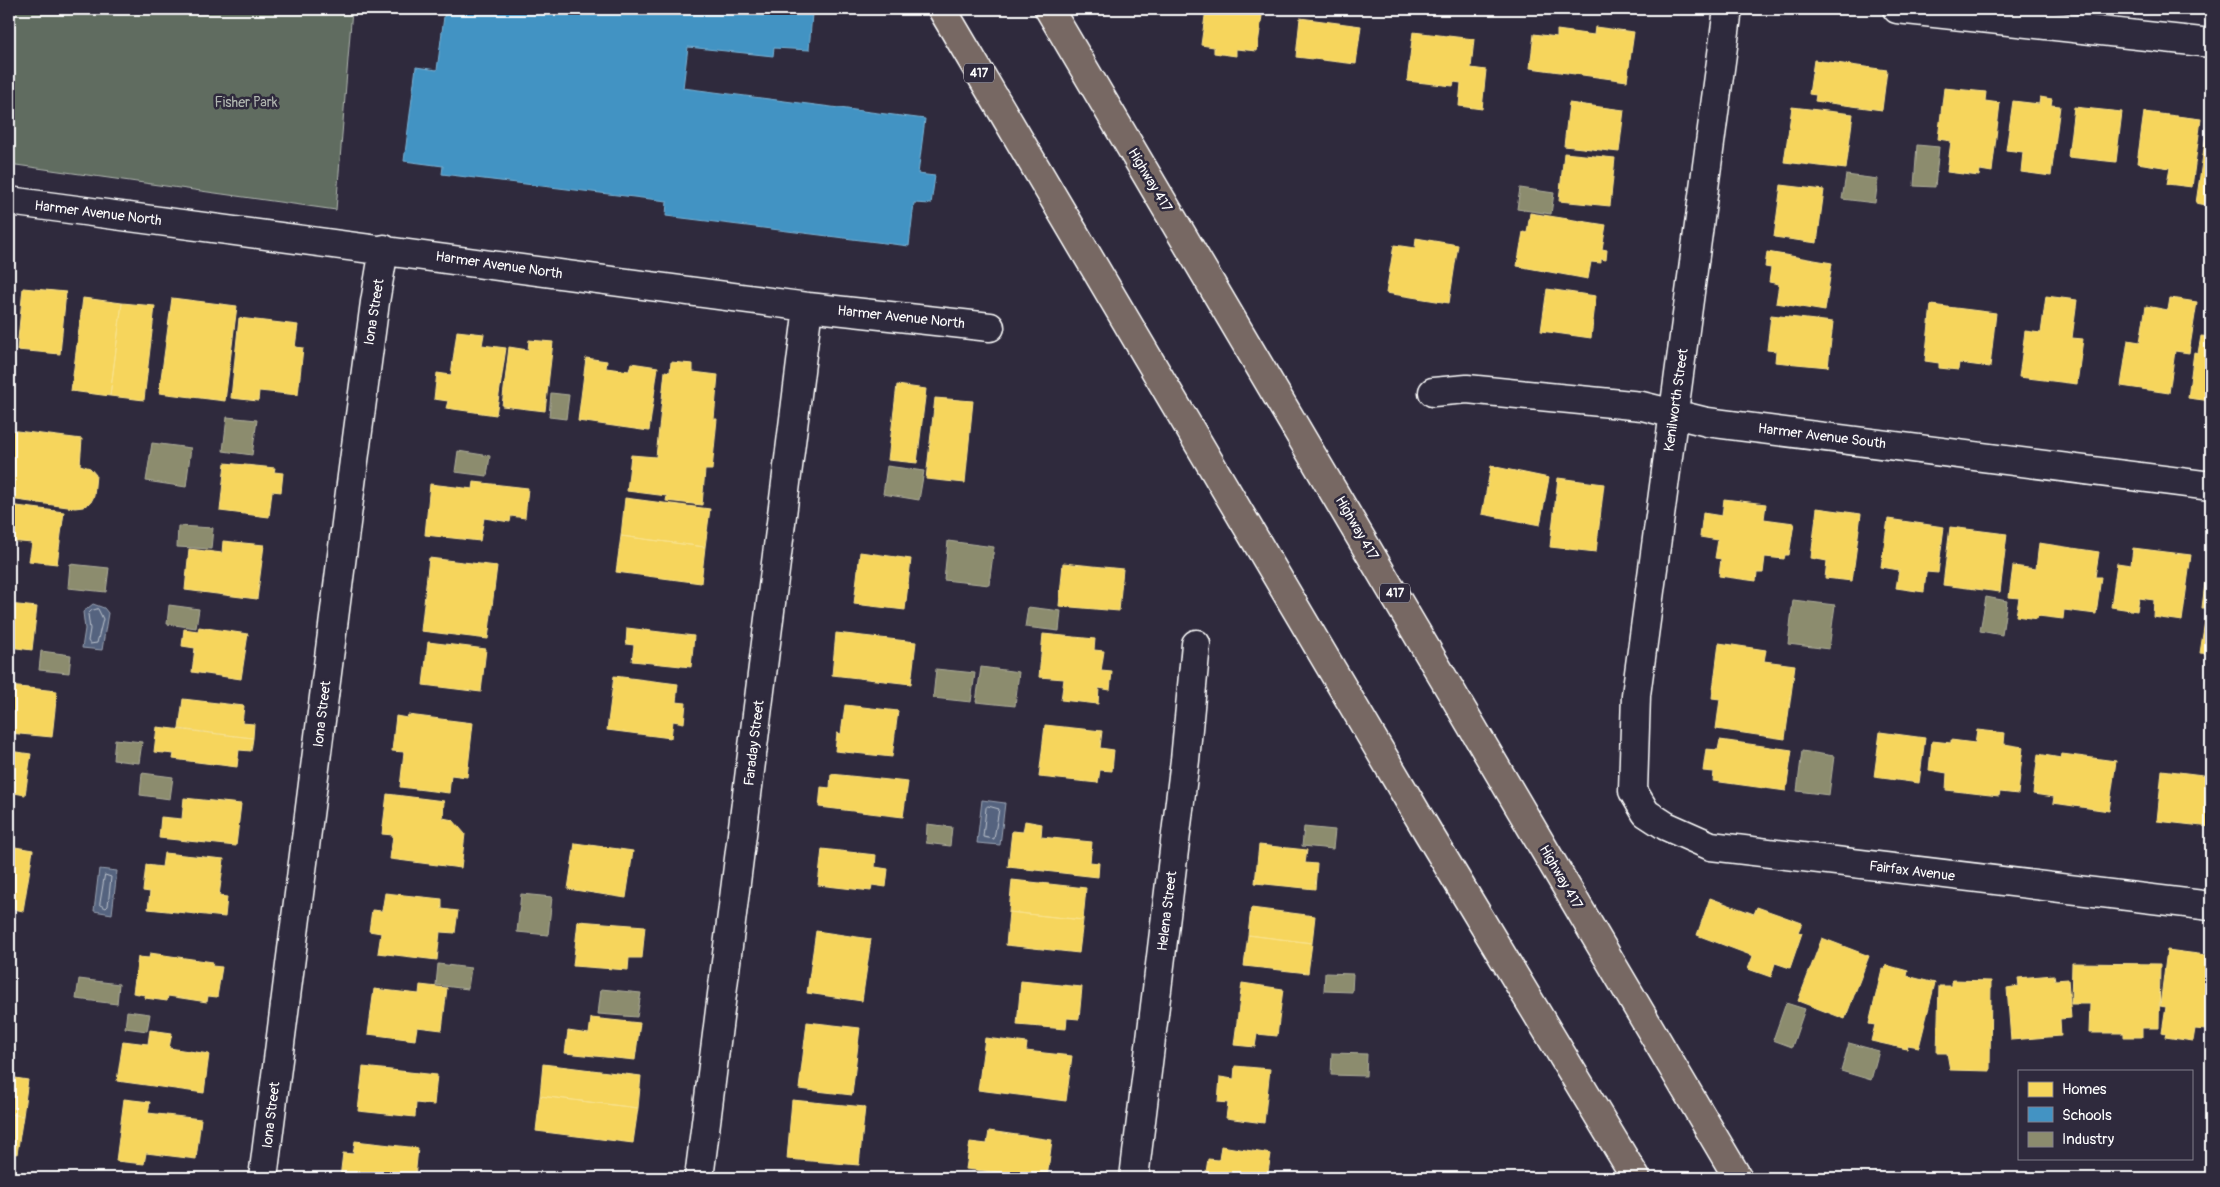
<svg xmlns="http://www.w3.org/2000/svg" width="2220" height="1187" font-family="Pangolin,sans-serif">
<style>
.green{fill:#606c60;stroke:#b0b6b0}
.water{fill:#55647f;stroke:#99a2b2}
.homes{fill:#f6d55c;stroke:#f9e28d}
.schools{fill:#4393c3;stroke:#7bb3d5}
.industry{fill:#8c8c6e;stroke:#aeae9a}
.lines{fill:none;stroke-linecap:round;stroke-linejoin:round}
.shore{stroke:#bbc1cc;stroke-width:1}
.street-casing{stroke:#fff;stroke-width:31}
.highway-casing{stroke:#fff;stroke-width:31}
.street{stroke:#2f2a3d;stroke-width:28}
.highway{stroke:#776864;stroke-width:28}
.labels{text-anchor:middle;dominant-baseline:central;stroke-width:5;stroke-linejoin:round;paint-order:stroke}
.shield{fill:#2f2a3d;stroke:#c1bfc5;stroke-width:1}
.shield-label{font-size:12px;font-weight:bold;fill:#fff}
.park-label{font-size:14px;fill:#b0b6b0;stroke:#2f2a3d}
.street-label{font-size:14px;fill:#fff;stroke:#2f2a3d}
</style>
<rect width="100%" height="100%" fill="#2f2a3d"/>
<filter id="ink" filterUnits="userSpaceOnUse"><feTurbulence type="fractalNoise" baseFrequency=".02" numOctaves="2"/><feDisplacementMap in="SourceGraphic" scale="10" xChannelSelector="R" yChannelSelector="G"/><feConvolveMatrix kernelMatrix="1 2 1 2 8 2 1 2 1" color-interpolation-filters="sRGB"/></filter>
<g filter="url(#ink)">
<!-- green -->
<path class="green" d="M9,9h343l-16,201 -327,-46z"/>
<!-- water -->
<path class="water" d="M93,604l11,4 4,5 -6,37 -20,-2 3,-19 -2,-17z
M982,800l23,3 -5,42 -23,-2z
M99,869l18,2 -5,43 -18,-3z"/>
<!-- homes -->
<path class="homes" d="M1206,9h57l-6,42 -21,-2v7l-22,-3v-6l-13,-2z
M1300,18l61,8 -5,38 -60,-7z
M1595,27l39,5 -7,49 -97,-13 4,-34 23,3v-7l37,5z
M1413,32l61,7 -3,29 15,2 -4,39 -23,-3 2,-23 -7,-1 -1,4 -46,-5z
M1814,60l73,10 -5,40 -67,-9 1,-6 -7,-1z
M1944,88l42,4 -1,9 15,2 -8,69 -12,-2 -1,6 -32,-4 4,-31 -13,-2z
M2040,97l12,2 -1,6 9,1 -9,70 -30,-4 2,-20 -17,-2 7,-49 26,3z
M1569,103l55,7 -5,42 -55,-6z
M1792,107l61,7 -7,55 -62,-7z
M2074,107l48,5 -6,50 -48,-5z
M2144,112l57,7 -9,68 -25,-3 3,-16 -33,-5z
M2208,121l3,1v84l-15,-3z
M1564,153l51,5 -5,48 -51,-5z
M1781,185l43,5 -7,53 -43,-6z
M1530,213l76,12 -4,24 5,1 -1,10 -5,-1v4l-10,-1 -3,17 -71,-13 6,-34 4,1z
M1416,238l42,7 -9,58 -63,-10 8,-48 21,3z
M1767,252l65,11 -7,48 -49,-8 3,-19 -10,-2 2,-14 -6,-1z
M23,288l43,4 -6,62 -43,-4z
M1547,289l49,7 -5,42 -50,-7z
M2046,296l31,4 -5,38 11,1 -6,45 -58,-7 6,-46 16,2z
M83,298l39,5 -12,93 -39,-5z
M172,298l65,8 -12,95 -66,-8z
M2170,298l27,4 -8,51 -14,-2 -6,42 -48,-7 7,-46 12,2 6,-36 22,4z
M122,303l33,3 -11,94 -34,-4z
M1931,305l65,8 -6,54 -31,-4 -1,7 -19,-2v-5l-14,-2z
M1771,315l62,7 -5,45 -53,-5 1,-11 -9,-1z
M239,318l59,7 -3,22 8,1 -5,47 -39,-4 -1,10 -27,-3z
M457,331l27,3 -2,11 24,3 -10,67 -50,-7 2,-7 -14,-2 3,-26 14,2z
M2201,336l10,1v64l-23,-3 6,-46 4,1z
M529,340l24,2 -8,69 -43,-5 7,-59 19,3z
M586,358l21,3 -1,7 23,3 2,-8 27,4 -9,64 -71,-10z
M671,362l22,2v8l25,3 -4,44h3l-5,51h-7l-3,35 -36,-4 1,-5 -40,-5 4,-36 25,2 9,-86 5,1z
M897,385l29,4 -9,74 -29,-3z
M935,398l38,3 -8,82 -39,-4z
M9,430l73,9 -2,26 10,3 6,7 -2,21 -3,6 -8,5 -8,1 -66,-9z
M225,463l50,5 -1,4 9,1 -2,19 -9,-1 -3,26 -49,-6z
M1491,466l58,12 -9,47 -58,-11z
M1558,478l46,6 -8,68 -46,-5z
M474,482l54,6 -3,30 -14,-2 -1,6 -26,-4 -4,23 -55,-6 5,-51 43,5z
M625,498l85,11 -5,38 -84,-11z
M1724,499l42,5 -2,15 30,4 -5,32h-4l-1,4 -19,-2 -2,16h-6l-1,8 -37,-5 2,-17 -6,-1 3,-18 -18,-3 3,-24 19,3z
M9,505l55,7 -7,52 -28,-3 3,-18 -23,-2z
M1817,508l44,6 -9,67 -27,-3 2,-17 -16,-3z
M1888,519l56,8 -6,46 -12,-1 -2,20 -28,-4 3,-18 -18,-3z
M1950,527l57,7 -7,58 -57,-7z
M621,536l84,11 -4,36 -85,-11z
M223,541l41,4 -7,54 -72,-9 4,-41 33,4z
M2039,543l60,9 -4,25h6l-5,37 -32,-4 -1,9 -25,-3 -1,3 -21,-3 3,-18 -10,-1 4,-31 23,3z
M2133,548l58,7 -9,66 -29,-4 1,-17 -15,-2 -2,13 -26,-4 6,-44 14,2z
M860,552l51,7 -6,51 -51,-6z
M429,558l68,8 -9,73 -67,-8z
M2208,559l3,1v94l-11,-1 7,-45h-5z
M1063,563l60,6 -4,42 -60,-5z
M9,604l28,3 -5,43 -23,-3z
M199,627l49,7 -7,45 -49,-7 3,-24 -13,-2 2,-17 14,2z
M627,628l67,8 -3,31 -59,-6 2,-16 -8,-1z
M836,633l80,9 -5,42 -79,-9z
M1043,634l52,5 -1,11 10,1 -3,20 11,1 -2,18 -11,-2 -1,16 -37,-4 3,-21 -25,-2z
M428,642l58,7 -5,43 -58,-7z
M1719,643l47,7 -2,11 31,4 -10,74 -69,-10 4,-30 -8,-1z
M614,676l64,8 -2,18 10,1 -2,20 -11,-2 -2,17 -64,-8z
M9,686l48,5 -5,46 -43,-4z
M183,699l61,7 -2,17 12,1 -1,14 -74,-9z
M845,705l53,6 -6,46 -57,-6 2,-18 4,1z
M408,715l65,8 -6,54 -16,-2 -2,18 -49,-6 4,-35 -12,-1 4,-35 11,2z
M1045,725l57,6 -2,17 14,2 -2,21 -12,-1 -2,13 -59,-6z
M157,727l96,11 -2,13 -12,-1 -2,17 -64,-8 1,-5 -20,-2z
M1977,730l28,3 -1,11 19,3 -5,47 -18,-2 -1,4 -53,-6 1,-17 -18,-3 3,-29 19,2v-3l24,3z
M1880,732l45,6 -6,45 -45,-6z
M1720,740l72,10 -6,41 -73,-10 1,-9 -11,-1 3,-22 12,1z
M9,751l22,3 -6,41 -16,-3z
M2038,754l23,4 1,-4 54,7 -7,50 -56,-8 1,-6 -21,-3z
M2162,770l49,6v51l-54,-6z
M831,774l77,8 -5,35 -84,-10 2,-20 9,1z
M387,794l57,7 -1,17 10,2 12,14 -4,34 -71,-9 3,-24 -11,-1z
M184,798l57,6 -5,42 -77,-8 2,-21 21,2z
M1025,821l17,3 -1,13 51,5 -2,20 9,1 -1,14 -90,-10 4,-36 11,1z
M575,843l58,8 -7,47 -58,-9z
M1259,845l48,5 -2,13 12,1 -2,25 -60,-6z
M9,846l24,4 -10,61 -14,-3z
M822,849l54,6 -1,12 13,2 -2,18 -14,-2 -1,6 -53,-6z
M164,853l60,6 -5,37 8,1 -2,20 -77,-8 2,-17 -7,-1 3,-26 16,2z
M1012,880l74,8 -3,32 -74,-8z
M385,893l57,6v10l16,2 -3,22 -15,-1 -3,28 -59,-7 3,-20 -12,-2 3,-21 10,1z
M1710,898l44,16 3,-7 45,16 -4,9 4,1 -12,35 -15,-5 -4,14 -23,-8 5,-13 -56,-21z
M1251,908l64,8 -3,27 -64,-8z
M9,912l4,1 -4,37z
M1009,912l74,8 -4,33 -73,-8z
M578,921l67,5 -3,32h-13l-1,12 -55,-4z
M816,931l55,8 -9,62 -55,-8z
M1248,935l64,8 -4,30 -64,-7z
M1822,938l47,18 -24,63 -47,-18z
M2167,950l39,5v4h5v66l-5,5 -11,-1 -2,12 -28,-4 1,-3 -4,-1 4,-26 -6,-1z
M150,953l63,9 -1,4 10,1 -5,30 -9,-1 -1,6 -39,-6 -1,5 -22,-3v-3l-12,-2 5,-36 11,1z
M2072,963l88,1 -1,64h-17v9h-18v-4h-35l1,-29h-19z
M1886,965l22,6 -1,5 28,7 -16,64 -11,-2 -1,4 -36,-8 4,-16 -6,-1 13,-55 3,1z
M2054,975l1,5 13,-1 3,39 -11,1 1,17 -50,4 -4,-52 12,-2 -1,-8z
M1952,980l39,1 -1,90 -40,-1 -3,-17h-10l2,-67h13z
M1021,981l61,6 -3,32 -12,-1 -1,11 -49,-4z
M1242,983l41,6 -6,47 -20,-2 -2,13 -21,-2z
M420,985l27,3 -5,42 -25,-3 -2,13 -47,-6 6,-45 45,5z
M591,1018l49,5 -5,37 -70,-7 3,-22 21,3z
M807,1022l53,6 -8,67 -53,-6z
M150,1030l22,3 -3,15 40,6 -5,39 -87,-12 6,-40 25,3z
M985,1038l42,5 -1,8 46,5 -6,45 -88,-11z
M543,1064l98,12 -3,32 -98,-12z
M1235,1066l35,3 -6,54 -38,-5 2,-15 -10,-1 2,-25 14,2z
M363,1067l74,8 -3,30 -18,-2 -1,14 -57,-6z
M9,1077l19,3 -5,36 -14,-2z
M540,1096l98,12 -5,35 -97,-12z
M124,1099l26,3 -2,11 53,6 -5,40 -50,-6 -2,11 -28,-3z
M792,1100l73,7 -6,58 -72,-6z
M9,1114l14,2 -6,38 -8,-2z
M989,1131l63,9 -5,38 -81,-9 4,-27 17,2z
M355,1141l63,7 -3,30h-75l3,-25 10,1z
M1221,1146l50,8 -4,24h-62l3,-19 11,1z"/>
<!-- schools -->
<path class="schools" d="M445,9h334v3l33,2 -3,36 -35,-2 -1,8 -85,-9 -5,41 242,31 -7,55 17,2 -4,28 -17,-1 -5,43 -243,-30 1,-15 -225,-27 1,-8 -39,-5 12,-94 21,3z"/>
<!-- industry -->
<path class="industry" d="M1917,145l22,2 -4,40 -21,-1z
M1846,175l32,4 -3,24 -33,-4z
M1520,188l34,5 -3,21 -34,-5z
M551,393l18,2 -3,24 -17,-2z
M227,417l30,3 -5,35 -29,-4z
M152,443l39,5 -5,39 -40,-6z
M458,451l32,5 -3,20 -32,-4z
M887,466l37,5 -5,29 -36,-6z
M178,526l35,2 -2,21 -34,-2z
M948,541l46,6 -5,38 -45,-5z
M70,564l39,4 -3,24 -38,-4z
M1986,597l21,4 -5,34 -22,-4z
M1793,600l42,5 -6,44 -41,-5z
M169,605l30,4 -3,19 -29,-4z
M1028,607l33,4 -2,20 -34,-4z
M41,651l30,4 -2,18 -30,-3z
M981,667l38,5 -4,34 -39,-4z
M936,669l39,4 -4,29 -38,-4z
M115,739l27,3 -3,21 -26,-3z
M1802,751l32,5 -5,39 -32,-4z
M142,773l31,4 -3,22 -30,-4z
M927,824l25,3 -2,19 -24,-3z
M1304,827l31,3 -2,19 -31,-3z
M521,894l31,3 -4,38 -31,-3z
M438,964l33,4 -3,21 -32,-4z
M1325,973l28,1 -1,18 -28,-1z
M79,979l40,5 -2,20 -41,-5z
M601,989l40,4 -4,24 -39,-3z
M1786,1003l19,6 -13,38 -19,-7z
M127,1011l23,3 -3,17 -22,-3z
M1849,1043l30,8 -8,29 -30,-9z
M1332,1053l35,1 -1,22 -35,-1z"/>
<g class="lines">
<!-- shore -->
<path class="shore" d="M98,609l5,10 -6,24 -7,1 -2,-3 2,-12 -2,-15 3,-3z
M988,806l11,3 -5,30 -11,-2 3,-29z
M105,875l6,2 -3,29 -2,2 -6,-3z"/>
<!-- street casing -->
<g class="street-casing">
<path id="street" d="M1728,9l-92,686 -3,96 13,22 20,13 45,20 500,60
M1897,9l314,34
M9,201l799,106 182,20
M1433,392l34,-3 175,17 65,16 504,64
M263,1178l89,-702 23,-174 9,-53
M699,1178l109,-871
M1134,1178l51,-418 11,-116"/>
</g>
<!-- highway casing -->
<g class="highway-casing">
<path id="highway" d="M942,9l487,825 207,344
M1049,9l689,1169"/>
</g>
<!-- street -->
<use href="#street" class="street"/>
<!-- highway -->
<use href="#highway" class="highway"/>
</g>
</g>
<g class="labels">
<!-- shield labels -->
<g class="shield">
<rect x="964" y="63.5" width="30" height="19" rx="4"/>
<rect x="1380" y="583.5" width="30" height="19" rx="4"/>
</g>
<g class="shield-label">
<text x="979" y="73">417</text>
<text x="1395" y="593">417</text>
</g>
<!-- park labels -->
<g class="park-label">
<text x="246" y="102">Fisher Park</text>
</g>
<!-- street labels -->
<g class="street-label">
<text transform="translate(1150 180) rotate(59)">Highway 417</text>
<text transform="translate(98 213) rotate(7)">Harmer Avenue North</text>
<text transform="translate(499 265) rotate(8)">Harmer Avenue North</text>
<text transform="translate(374 312) rotate(-81)">Iona Street</text>
<text transform="translate(901 317) rotate(6)">Harmer Avenue North</text>
<text transform="translate(1676 400) rotate(-82)">Kenilworth Street</text>
<text transform="translate(1822 436) rotate(7)">Harmer Avenue South</text>
<text transform="translate(1357 528) rotate(60)">Highway 417</text>
<text transform="translate(322 714) rotate(-83)">Iona Street</text>
<text transform="translate(754 743) rotate(-83)">Faraday Street</text>
<text transform="translate(1912 871) rotate(7)">Fairfax Avenue</text>
<text transform="translate(1561 877) rotate(60)">Highway 417</text>
<text transform="translate(1167 911) rotate(-83)">Helena Street</text>
<text transform="translate(271 1115) rotate(-83)">Iona Street</text>
</g>
</g>
<!-- margin -->
<rect width="2220" height="1187" fill="none" stroke="#2f2a3d" stroke-width="30"/>
<rect x="15" y="15" width="2190" height="1157" fill="none" stroke="#fff" stroke-width="2" filter="url(#ink)"/>
<!-- legend -->
<rect x="2018" y="1070" width="175" height="90" fill="#2f2a3d" stroke="#827f8b"/>
<rect x="2028" y="1082" width="25" height="15" fill="#f6d55c" stroke="#827f8b"/>
<text x="2062" y="1094" font-size="15" fill="#ffffff">Homes</text>
<rect x="2028" y="1107" width="25" height="15" fill="#4393c3" stroke="#827f8b"/>
<text x="2062" y="1120" font-size="15" fill="#ffffff">Schools</text>
<rect x="2028" y="1132" width="25" height="15" fill="#8c8c6e" stroke="#827f8b"/>
<text x="2062" y="1144" font-size="15" fill="#ffffff">Industry</text>
</svg>
